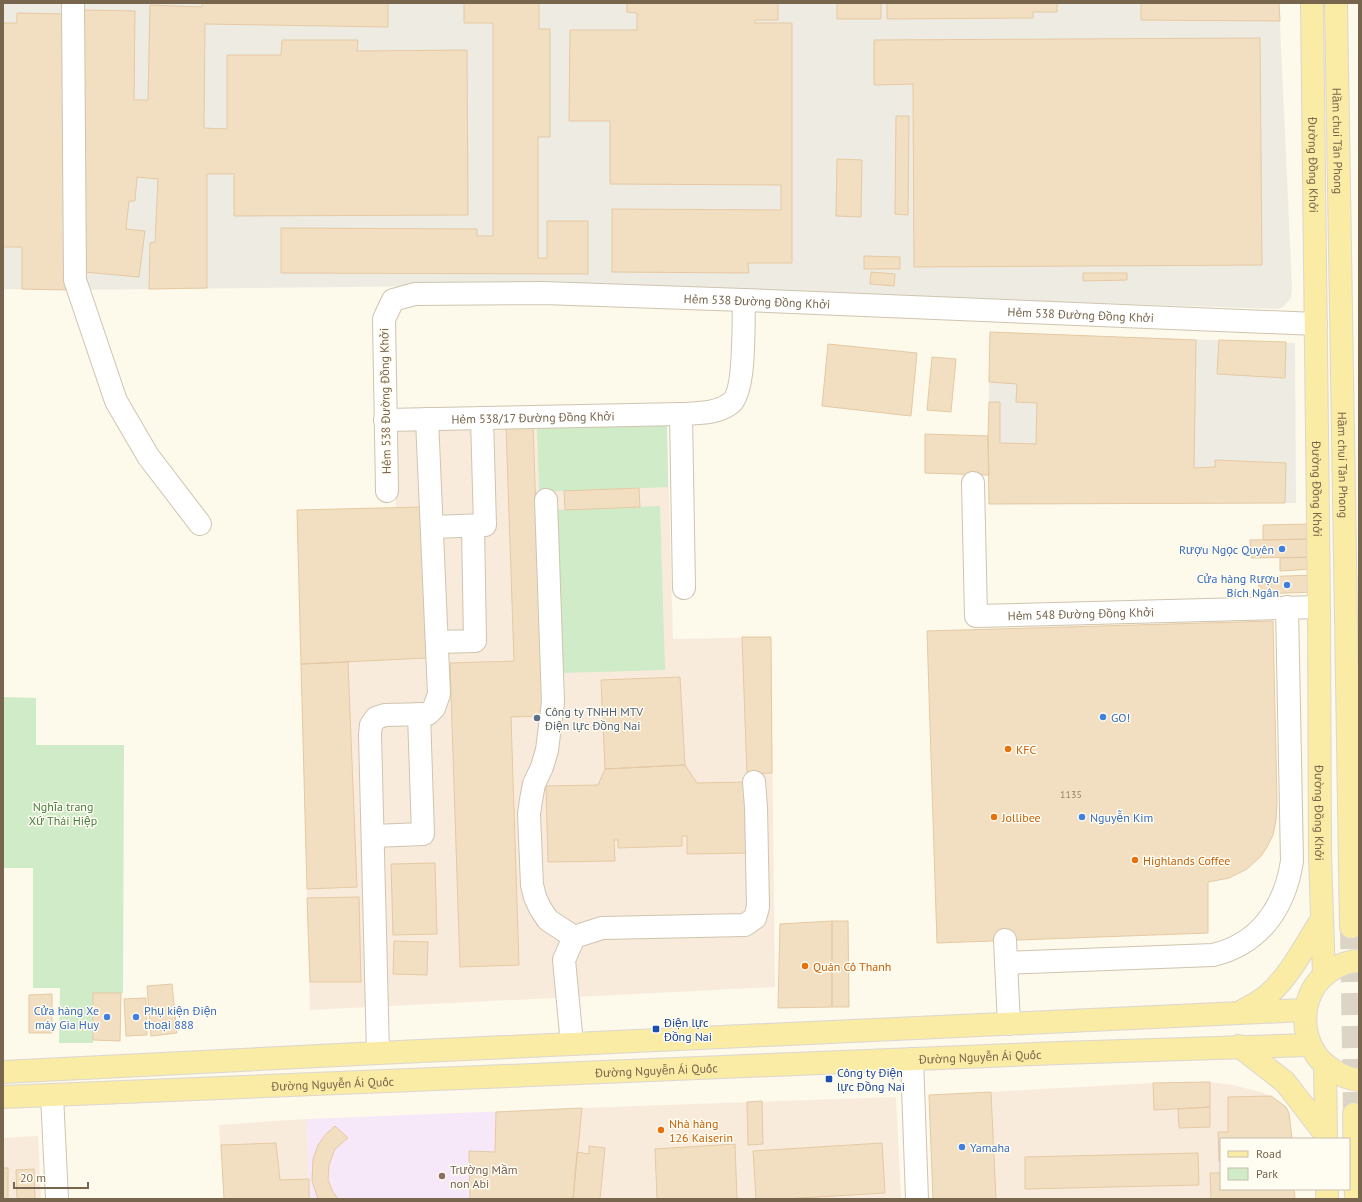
<svg xmlns="http://www.w3.org/2000/svg" width="1362" height="1202" font-family="'PT Sans',sans-serif">
<style>
.commercial{fill:#f9ebdc}
.industrial{fill:#eeebe3}
.education{fill:#f6e7f9}
.green{fill:#cfebc8}
.building{fill:#f2dfc2;stroke:#e5c9a3}
.lines{fill:none;stroke-linecap:round;stroke-linejoin:round}
.major-tunnel{stroke:#dcd4c4;stroke-width:22;stroke-dasharray:22 11;stroke-linecap:butt}
.minor-casing{stroke:#cfc4af;stroke-width:24}
.major-casing{stroke:#dcd7d1;stroke-width:24}
.minor{stroke:#fff;stroke-width:22}
.major{stroke:#faeba5;stroke-width:22}
.shop-dot{fill:#3f7fe0;stroke:#fffcf1;stroke-width:1.5}
.service-dot{fill:#5c6f8a;stroke:#fffcf1;stroke-width:1.5}
.food-dot{fill:#e8710a;stroke:#fffcf1;stroke-width:1.5}
.transit-dot{fill:#1a4fb4;stroke:#fffcf1;stroke-width:1.5}
.education-dot{fill:#8d6e63;stroke:#fffcf1;stroke-width:1.5}
.labels{text-anchor:middle;dominant-baseline:central;stroke-width:3;stroke-linejoin:round;paint-order:stroke}
.number-label{font-size:10px;fill:#96846a}
.street-label{font-size:12px;fill:#78654d;stroke:#fffcf1}
.shop-label{font-size:12px;fill:#366cbe;stroke:#fffcf1;text-anchor:start}
.service-label{font-size:12px;fill:#4e5e75;stroke:#fffcf1;text-anchor:start}
.food-label{font-size:12px;fill:#c56008;stroke:#fffcf1;text-anchor:start}
.park-label{font-size:12px;fill:#4a7e44;stroke:#fffcf1}
.transit-label{font-size:12px;fill:#164399;stroke:#fffcf1;text-anchor:start}
.education-label{font-size:12px;fill:#785e54;stroke:#fffcf1;text-anchor:start}
</style>
<rect width="100%" height="100%" fill="#fdf9eb"/>
<!-- commercial -->
<path class="commercial" d="M667,425l6,214 98,-2 4,350 -465,23 -13,-500 99,-2 -2,-80z
M1210,1082l22,3 29,7 18,9 7,6 3,6 3,26h-71v34h-11l1,26h-215l-5,-107 162,-9 1,27 55,-3z
M896,1097l5,102h-328l9,-91z
M307,1119l2,80h-85l-5,-74z
M38,1136l3,63h-38v-61z"/>
<!-- industrial -->
<path class="industrial" d="M3,3h1276l13,284 -1,11 -8,9 -5,2 -737,-24 -471,5 -67,-1z
M990,332l305,11 1,160 -307,1 -1,-68z"/>
<!-- education -->
<path class="education" d="M582,1108l-9,91h-264l-2,-80z"/>
<!-- green -->
<path class="green" d="M537,425h130l1,62 -129,5z
M660,506l5,164 -103,3 -6,-163z
M3,697l33,1v47h88l-1,248h-30v50h-34l1,-55h-27v-120h-30z"/>
<!-- building -->
<path class="building" d="M202,3h186v24l-183,-3 -1,104 23,1v-74h54l1,-15h76l-1,11 110,-1 1,165 -234,1v-42h-27v114l-58,1 1,-46 5,-1 3,-63 -21,-2 -2,24h-6l-3,28 19,2 -6,46 -55,-5 -2,-262 53,1 -1,89h14l2,-95 52,2z
M464,3h75v26h11v108h-12v121h9v-37h41v53l-307,-1v-45l196,1v7h16v-213h-29z
M627,3h151v17h-23v3h37v240h-44l1,10 -137,-1v-63l169,1v-25l-171,-1v-63h-41l1,-91h67v-17l-10,-1z
M837,3h44v16h-44z
M887,3h170v9h-24v6l-146,1z
M1141,3h138l1,18 -139,-1z
M17,13l48,1 5,276 -48,-1v-42h-19v-224h14z
M1260,38l2,227 -348,2 -1,-183 -39,1v-45z
M896,116h13l-1,99 -13,-1z
M837,159l25,1 -1,57 -25,-1z
M864,256l36,1v12h-36z
M871,272l24,2 -1,12 -24,-2z
M1083,273h44v7l-44,1z
M990,332l206,8 -2,128 21,-1v-7l71,3 -1,40 -296,1 -1,-68 1,-34h11v41l36,1 1,-41 -21,-1 1,-18 -28,-2z
M1219,340l67,2 -1,36 -68,-4z
M828,344l89,9 -6,63 -89,-10z
M932,357l24,2 -5,53 -24,-2z
M533,425l10,291 -32,1 8,248 -59,2 -10,-304 64,-2 -8,-235z
M925,434l63,2 1,39 -64,-2z
M639,488l1,19 -75,3 -1,-19z
M422,507l5,151 -126,6 -4,-154z
M1313,524v15l-50,1v-15z
M1313,539v18l-62,1 -1,-18z
M1313,557v12l-33,2v-13z
M1315,575v17l-56,2v-17z
M1273,621l4,182 -1,17 -3,15 -6,12 -6,9 -14,13 -18,9 -21,4v51l-271,10 -10,-312z
M742,637h29l1,136 -25,1z
M348,662l9,225 -50,2 -6,-225z
M680,677l5,88 -80,4 -4,-89z
M685,765l12,18 50,-1 2,71 -62,1v-18h-5v10l-64,2v-8h-4l1,21 -67,1 -2,-76 52,-1 7,-16z
M435,863l2,71 -44,1 -2,-71z
M359,897l2,85h-51l-3,-84z
M832,921h16l1,86h-17z
M832,921v86l-54,1 2,-84z
M394,941l34,1 -1,33 -34,-1z
M172,984l5,49 -26,3 -4,-50z
M93,993h28l-1,48 -27,-1z
M52,994v39h-23v-38z
M146,998l1,37 -21,1 -2,-37z
M1210,1082v25l-56,3 -1,-27z
M991,1092l5,107h-63l-4,-104z
M1271,1096l15,11 3,6 3,26h-71v22h-2l-1,-29h10v-35z
M762,1101l1,43 -15,1 -1,-43z
M1210,1107v20l-31,1 -1,-19z
M582,1108l-9,91h-103l-1,-48 26,1 1,-40z
M335,1126l13,12 -13,11 -6,16 -1,15 5,12 5,7h-20l-6,-18 1,-22 5,-14 8,-11z
M276,1143l4,37 29,-1v20h-85l-3,-54z
M882,1143l3,50 -102,6h-27l-3,-48z
M735,1144l2,55h-80l-2,-50z
M589,1146l16,2 -5,51h-27l4,-47 12,2z
M1198,1153l1,32 -174,4v-32z
M3,1168h5v31h-5z
M34,1169l1,30h-18l-1,-29z
M1210,1173h11v16h73l1,10h-84z"/>
<g class="lines">
<!-- major-tunnel -->
<path class="major-tunnel" d="M1351,927l3,187"/>
<!-- minor casing -->
<g class="minor-casing">
<g id="minor">
<path d="M73,3l2,277 41,121 32,55 52,68"/>
<path id="s1" d="M385,420l296,-6"/>
<path id="s2" d="M973,483l3,133 343,-9"/>
<path id="s3" d="M387,491l-3,-172 9,-19 22,-6 128,-1 201,7 572,24"/>
<path d="M546,500l7,202 -6,48 -5,17 -8,17 -3,16 -2,14 3,71 3,12 5,11 8,12 26,17"/>
<path d="M432,527l53,-2 -3,-107"/>
<path d="M684,588l-3,-174c17,-1 36,0 50,-11 15,-12 12,-82 13,-103"/>
<path d="M437,642l38,-1 -2,-115"/>
<path d="M373,836l50,-2 -4,-120"/>
<path d="M1005,940l4,84"/>
<path d="M1006,963l207,-8c47,-11 72,-48 79,-94l-5,-254"/>
<path d="M572,1044l-8,-84 10,-23 28,-9 143,-3 10,-7 3,-11 -2,-100 -2,-25"/>
<path d="M378,1053l-8,-319 1,-9 5,-7 9,-3 43,-1 6,-6 5,-14 -12,-275"/>
<path d="M912,1059l5,140"/>
<path d="M52,1095l5,104"/>
</g>
</g>
<!-- major casing -->
<g class="major-casing">
<g id="major">
<path id="s4" d="M1312,3l7,604 1,248 4,120"/>
<path id="s5" d="M1336,3l15,924"/>
<path d="M1359,961c-11,0 -20,4 -29,10 -28,19 -32,58 -13,85 4,6 10,10 16,14 7,5 17,9 26,10"/>
<path d="M1240,1012c10,-5 20,-10 29,-18 22,-20 37,-50 53,-75"/>
<path d="M1239,1046l46,36 41,53"/>
<path d="M1325,1065l1,74"/>
<path d="M3,1072l375,-19 927,-43"/>
<path id="s6" d="M3,1097l1056,-44 251,-8"/>
<path d="M1354,1114l2,85"/>
<path d="M1327,1189v10"/>
</g>
</g>
<!-- minor -->
<use href="#minor" class="minor"/>
<!-- major -->
<use href="#major" class="major"/>
</g>
<!-- markers -->
<g class="shop-dot">
<circle cx="1282" cy="549" r="4"/>
<circle cx="1287" cy="585" r="4"/>
<circle cx="1103" cy="717" r="4"/>
<circle cx="1082" cy="817" r="4"/>
<circle cx="107" cy="1017" r="4"/>
<circle cx="136" cy="1017" r="4"/>
<circle cx="962" cy="1147" r="4"/>
</g>
<circle class="service-dot" cx="537" cy="718" r="4"/>
<g class="food-dot">
<circle cx="1008" cy="749" r="4"/>
<circle cx="994" cy="817" r="4"/>
<circle cx="1135" cy="860" r="4"/>
<circle cx="805" cy="966" r="4"/>
<circle cx="661" cy="1130" r="4"/>
</g>
<g class="transit-dot">
<rect x="652" y="1025" width="8" height="8" rx="2"/>
<rect x="825" y="1075" width="8" height="8" rx="2"/>
</g>
<circle class="education-dot" cx="442" cy="1176" r="4"/>
<g class="labels">
<!-- number labels -->
<g class="number-label">
<text x="1071" y="794">1135</text>
</g>
<!-- street labels -->
<g class="street-label">
<text stroke="none"><textPath href="#s5" startOffset="138">Hầm chui Tân Phong</textPath></text>
<text stroke="none"><textPath href="#s4" startOffset="162">Đường Đồng Khởi</textPath></text>
<text stroke="none"><textPath href="#s3" startOffset="558">Hẻm 538 Đường Đồng Khởi</textPath></text>
<text stroke="none"><textPath href="#s3" startOffset="882">Hẻm 538 Đường Đồng Khởi</textPath></text>
<text transform="translate(385 401) rotate(-91)">Hẻm 538 Đường Đồng Khởi</text>
<text stroke="none"><textPath href="#s1" startOffset="148">Hẻm 538/17 Đường Đồng Khởi</textPath></text>
<text stroke="none"><textPath href="#s5" startOffset="462">Hầm chui Tân Phong</textPath></text>
<text stroke="none"><textPath href="#s4" startOffset="486">Đường Đồng Khởi</textPath></text>
<text stroke="none"><textPath href="#s2" startOffset="238">Hẻm 548 Đường Đồng Khởi</textPath></text>
<text stroke="none"><textPath href="#s4" startOffset="810">Đường Đồng Khởi</textPath></text>
<text stroke="none"><textPath href="#s6" startOffset="978">Đường Nguyễn Ái Quốc</textPath></text>
<text stroke="none"><textPath href="#s6" startOffset="654">Đường Nguyễn Ái Quốc</textPath></text>
<text stroke="none"><textPath href="#s6" startOffset="330">Đường Nguyễn Ái Quốc</textPath></text>
</g>
<!-- shop labels -->
<g class="shop-label">
<text x="1274" y="549" text-anchor="end">Rượu Ngọc Quyên</text>
<text x="1279" y="578" text-anchor="end">Cửa hàng Rượu<tspan x="1279" dy="14">Bích Ngân</tspan></text>
<text x="1111" y="717">GO!</text>
<text x="1090" y="817">Nguyễn Kim</text>
<text x="99" y="1010" text-anchor="end">Cửa hàng Xe<tspan x="99" dy="14">máy Gia Huy</tspan></text>
<text x="144" y="1010">Phụ kiện Điện<tspan x="144" dy="14">thoại 888</tspan></text>
<text x="970" y="1147">Yamaha</text>
</g>
<!-- service labels -->
<g class="service-label">
<text x="545" y="711">Công ty TNHH MTV<tspan x="545" dy="14">Điện lực Đồng Nai</tspan></text>
</g>
<!-- food labels -->
<g class="food-label">
<text x="1016" y="749">KFC</text>
<text x="1002" y="817">Jollibee</text>
<text x="1143" y="860">Highlands Coffee</text>
<text x="813" y="966">Quán Cô Thanh</text>
<text x="669" y="1123">Nhà hàng<tspan x="669" dy="14">126 Kaiserin</tspan></text>
</g>
<!-- park labels -->
<g class="park-label">
<text x="63" y="806">Nghĩa trang<tspan x="63" dy="14">Xứ Thái Hiệp</tspan></text>
</g>
<!-- transit labels -->
<g class="transit-label">
<text x="664" y="1022">Điện lực<tspan x="664" dy="14">Đồng Nai</tspan></text>
<text x="837" y="1072">Công ty Điện<tspan x="837" dy="14">lực Đồng Nai</tspan></text>
</g>
<!-- education labels -->
<g class="education-label">
<text x="450" y="1169">Trường Mầm<tspan x="450" dy="14">non Abi</tspan></text>
</g>
</g>
<!-- border -->
<rect width="1362" height="1202" fill="none" stroke="#78654d" stroke-width="8"/>
<!-- legend -->
<rect x="1220" y="1138" width="130" height="52" fill="#fffcf1" stroke="#c9c0af"/>
<rect x="1228" y="1151" width="20" height="6" fill="#faeba5" stroke="#c9c0af"/>
<text x="1256" y="1158" font-size="12" fill="#78654d">Road</text>
<rect x="1228" y="1168" width="20" height="12" fill="#cfebc8" stroke="#c9c0af"/>
<text x="1256" y="1178" font-size="12" fill="#78654d">Park</text>
<!-- scale -->
<path d="M14 1182v6h74v-6" fill="none" stroke="#78654d" stroke-width="2"/>
<text x="20" y="1182" font-size="12" fill="#78654d" stroke="#fffcf1" stroke-width="3" paint-order="stroke">20 m</text>
</svg>
